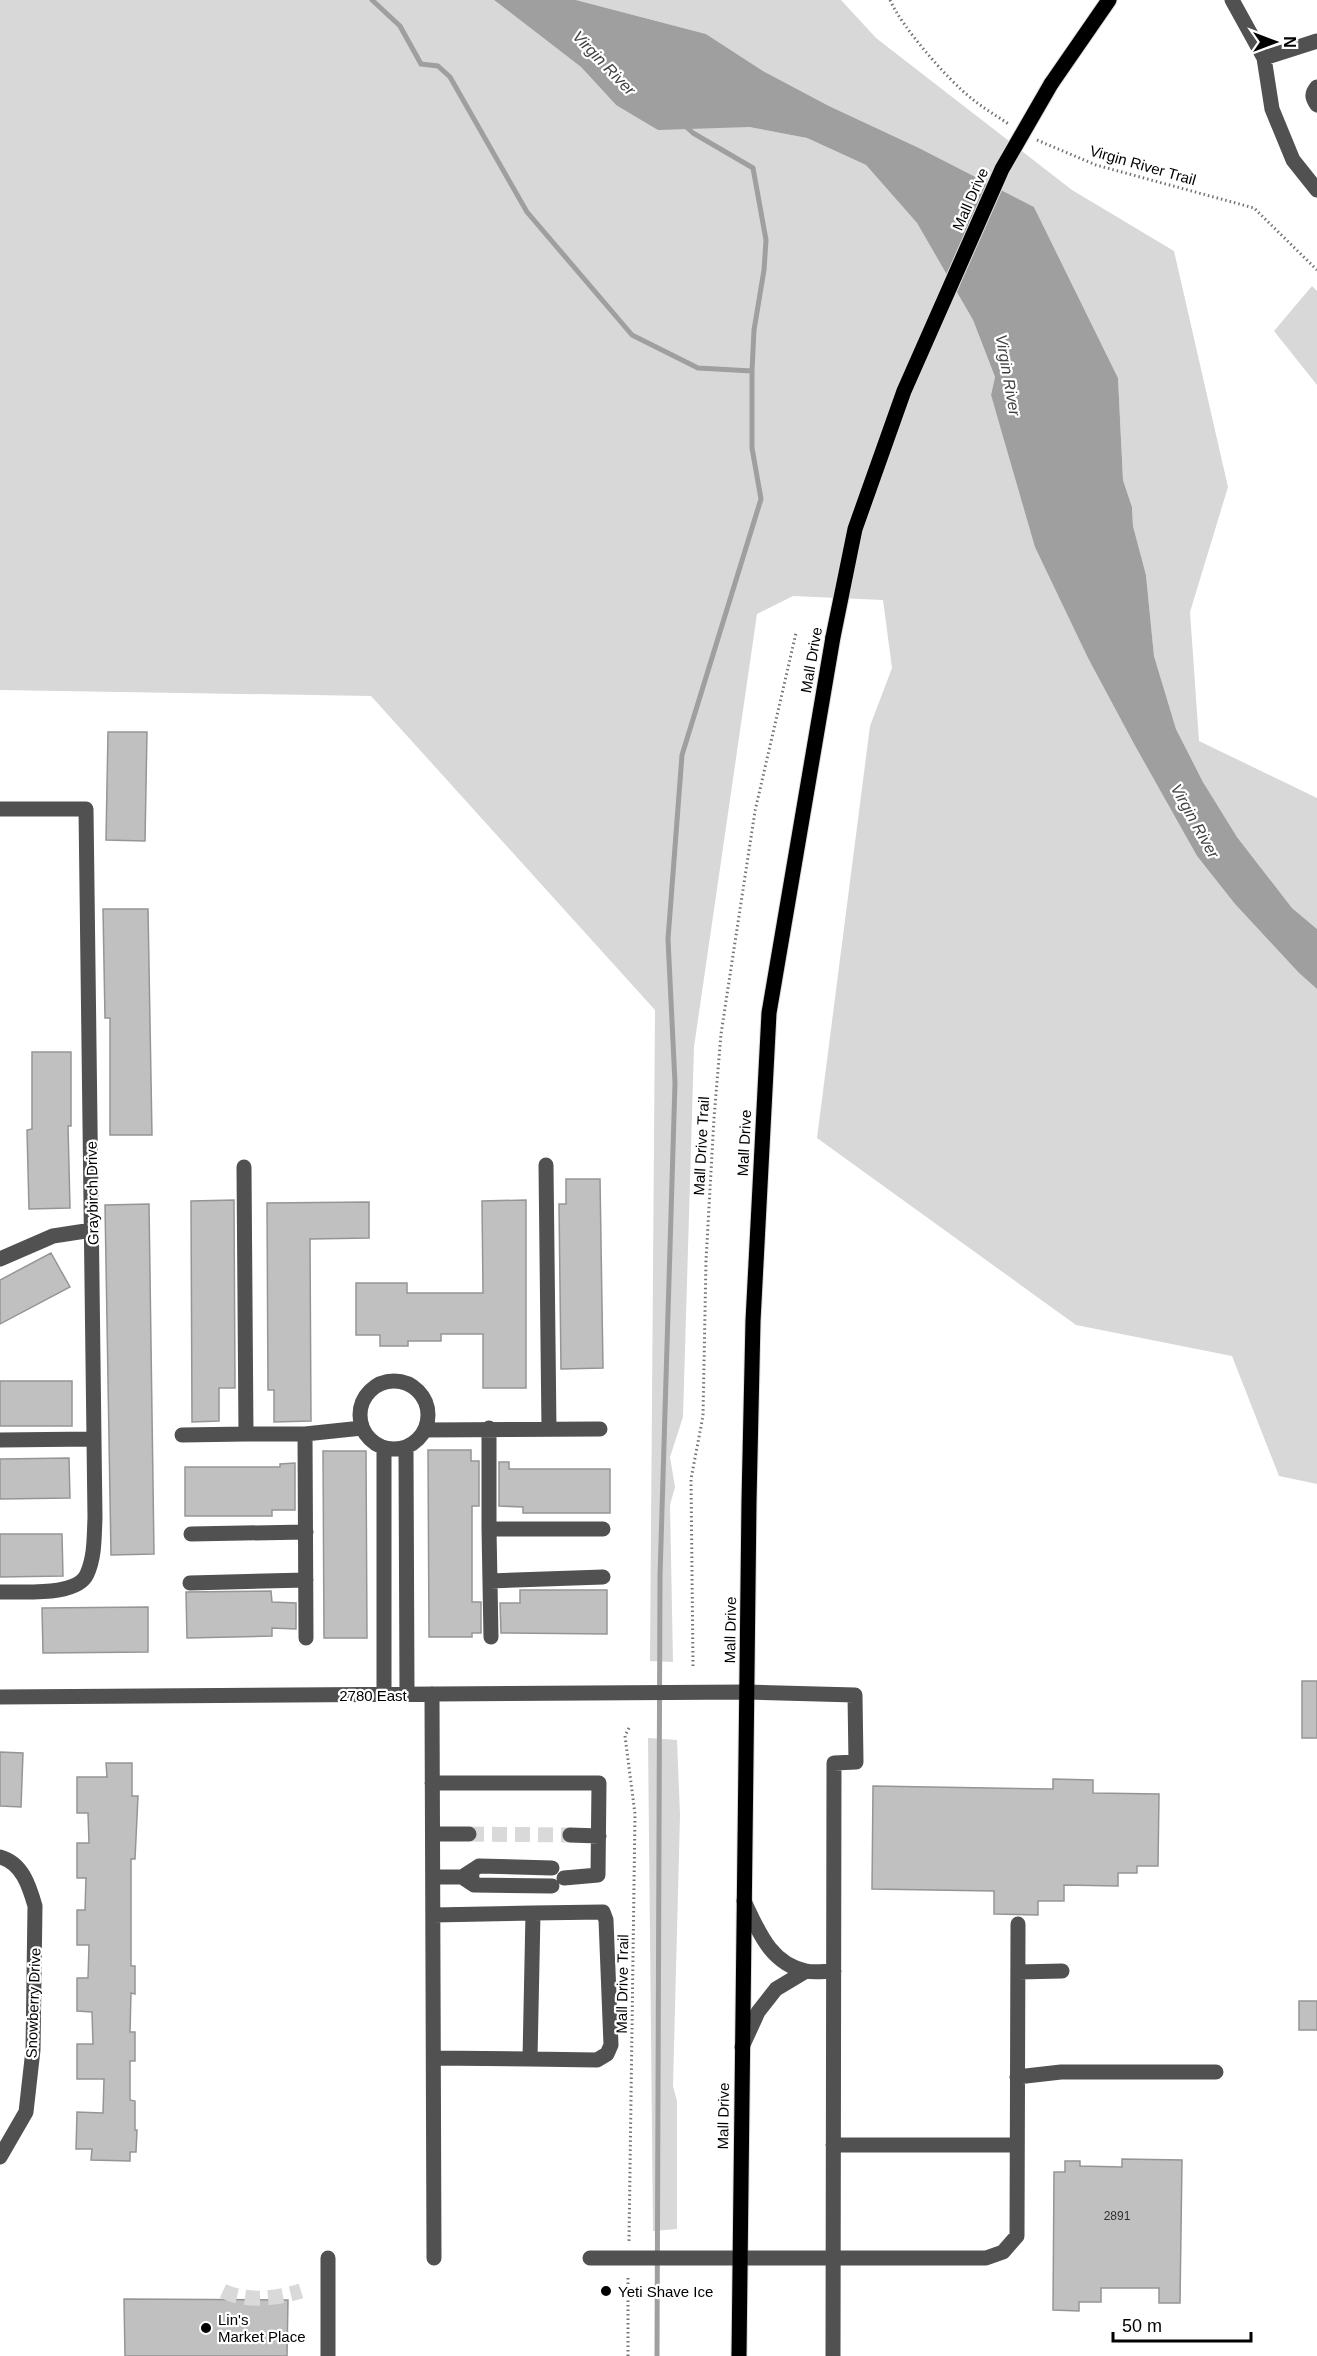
<svg xmlns="http://www.w3.org/2000/svg" width="1317" height="2356" font-family="Arial,sans-serif">
<style>
.green{fill:#d8d8d8}
.water{fill:#9f9f9f}
.lines{fill:none;stroke-linecap:round;stroke-linejoin:round}
.stream{stroke:#9f9f9f;stroke-width:5}
.building{fill:#c0c0c0;stroke:#959595;stroke-width:1.5}
.minor-tunnel{stroke:#d9d9d9;stroke-width:15;stroke-dasharray:15 8;stroke-linecap:butt}
.major-casing{stroke:#dbdbdb;stroke-width:17}
.path{stroke:#737373;stroke-width:3;stroke-dasharray:1.5 3;stroke-linecap:butt}
.minor{stroke:#515151;stroke-width:15}
.major{stroke:#000;stroke-width:15}
.major-bridge-casing{stroke:#dbdbdb;stroke-width:17;stroke-linecap:butt}
.major-bridge{stroke:#000;stroke-width:15}
.poi-dot{fill:#000;stroke:#fff;stroke-width:2}
.labels{text-anchor:middle;dominant-baseline:central;stroke-width:4.5;stroke-linejoin:round;paint-order:stroke}
.number-label{font-size:12px;fill:#303030}
.street-label{font-size:15px;fill:#000;stroke:#fff}
.poi-label{font-size:15px;fill:#000;stroke:#fff;text-anchor:start}
.water-label{font-size:16px;font-style:italic;fill:#404040;stroke:#fff}
</style>
<rect width="100%" height="100%" fill="#fff"/>
<!-- green -->
<path class="green" d="M0,0h494l87,67 35,38 91,22h42l58,11 59,27 51,58 56,97 22,57 -4,18 14,45 84,220 45,84 63,112 38,48 64,69 18,16v495l-38,-8 -47,-120 -156,-31 -259,-187 53,-412 22,-58 -9,-68 -90,-4 -36,18 -63,433 -11,370 -13,40 5,30 -5,18 3,157 -23,-1 5,-651 -284,-314 -371,-6z
M576,0h265l35,38 196,152 102,61 54,236 -38,125 9,129 118,57v131l-25,-21 -55,-71 -34,-55 -27,-53 -22,-73 -8,-81 -13,-49 -1,-19 -9,-27 -5,-102 -84,-171 -115,-59 -90,-42 -66,-35 -57,-37z
M1312,286l5,5v94l-43,-54z
M648,1738l29,2 3,75 -7,271 4,15v128l-24,2z"/>
<!-- water -->
<path class="water" d="M494,0h82l130,34 57,37 66,35 90,42 115,59 84,171 5,102 9,27 1,19 13,49 8,81 22,73 27,53 34,55 55,71 25,21v60l-18,-16 -64,-69 -38,-48 -63,-112 -45,-84 -54,-113 -44,-152 4,-18 -22,-57 -56,-97 -51,-58 -59,-27 -58,-11 -91,3 -42,-25 -35,-38z"/>
<g class="lines">
<!-- stream -->
<path class="stream" d="M372,0l28,26 21,38 17,2 12,11 77,135 105,123 66,33 54,3
M657,2356l3,-780 15,-493 -7,-144 14,-184 79,-256 -9,-51v-77l2,-41 10,-60 2,-30 -13,-72 -60,-35 -11,-10"/>
</g>
<!-- building -->
<path class="building" d="M108,732h39l-2,109 -39,-1z
M103,909h45l4,226h-42v-117h-5z
M32,1052h39v74h-3l2,82 -41,1 -2,-79 5,-1z
M566,1179h34l3,189 -42,1 -2,-165h7z
M234,1200l1,188h-16v33l-27,1 -1,-221z
M526,1200v188h-43v-54h-42v7h-33v5h-28v-11h-24v-52h51v10h76l-1,-92z
M369,1202v36l-59,1 1,182 -37,1v-32h-6l-1,-187z
M149,1204l5,350 -43,1 -6,-350z
M51,1253l19,34 -70,37v-44z
M0,1381h72v45h-72z
M428,1450h43v11h8v45h-7v96h9v31h-9v4h-43z
M323,1451h43l1,187h-43z
M69,1458l1,40 -70,1v-40z
M499,1462h10v7h101v44h-87v-6l-24,-1z
M295,1463v47h-23v6h-87v-49h95v-3z
M0,1534h62l1,42 -63,1z
M520,1590h87v44l-106,-1 -1,-30h20z
M271,1591l1,11 24,1v26l-24,-1v8l-85,2 -1,-46z
M148,1607v45l-105,1 -1,-45z
M1302,1681h15v57h-15z
M0,1752l23,1 -2,54 -21,-1z
M106,1763h26v33h6l-3,63h-4v107h4v28l-4,-1 -1,39h5v29h-5v39l5,1v29h2l-1,22h-6v9l-39,-1 1,-11h-16l1,-37 26,1 1,-34h-27v-35h16l-1,-32 -15,-1v-33h11l1,-33h-12v-35h8l1,-32h-9v-35h12l-1,-30h-11v-36h30z
M1053,1779l40,1v13l66,1 -1,72h-21v7h-19v13l-54,-1v16h-26v14l-44,-1v-23l-122,-2 1,-103 180,3z
M1299,2001h18v29h-18z
M1122,2159l60,1 -2,143h-21v-15h-58v14h-22v9l-26,-1 1,-138h11v-11h15v5l42,1z
M124,2299l164,1 -1,56h-162z"/>
<g class="lines">
<!-- minor-tunnel -->
<path class="minor-tunnel" d="M469,1834l101,1
M223,2291c24,11 52,8 78,0"/>
<!-- major casing -->
<g class="major-casing">
<path id="major" d="M1051,84l58,-84
M739,2356l10,-855 4,-180 16,-308 64,-376"/>
</g>
<!-- path -->
<path class="path" d="M890,0c11,26 58,80 81,98 12,10 26,18 39,27
M1037,140l59,25 158,43 63,62
M693,1666l-2,-187 12,-63 3,-155 8,-143 7,-84 34,-223 41,-178
M629,1728l-4,8 10,78 -6,427
M628,2356v-79"/>
<!-- minor -->
<path class="minor" d="M1232,0l32,58 8,51 21,51 24,30
M1264,58l53,-17
M1317,87c-6,7 -5,11 0,18
M0,809h86l9,709c-1,19 0,38 -8,56 -10,23 -65,17 -87,18
M546,1165l3,264
M0,1259l53,-23 39,-6
M360 1415a34 34 0 1 1 68 0a34 34 0 1 1-68 0Z
M489,1428v101h114
M425,1430l175,-1
M246,1434h59l57,-6
M305,1434l1,204
M182,1435l64,-1 -2,-267
M0,1440l93,-1
M406,1448l1,246
M384,1449v246
M489,1529l2,108
M191,1534l115,-2
M490,1581l113,-4
M190,1583l116,-3
M432,1694l2,564
M0,1697l747,-5 108,3 1,67 -22,1 -1,593
M432,1783h167l-1,92 -34,3
M433,1834h36
M570,1835l29,1
M0,1857c22,6 29,28 35,49l-2,144 -7,62 -26,45
M552,1868l-73,-2 -17,11 12,8 78,1
M433,1877h39
M744,1901c14,29 26,63 62,70 8,2 19,0 28,0
M433,1915l100,-2 -3,146 -96,-1
M1018,1972l44,-1
M742,2047l16,-35 18,-23 30,-18
M530,2059l67,1 10,-6 4,-9 -5,-125 -3,-8 -70,1
M1017,2077l44,-5h155
M833,2145h184
M328,2258v98
M590,2258h396l17,-6 14,-16 1,-312"/>
<!-- major -->
<use href="#major" class="major"/>
<!-- major-bridge casing -->
<g class="major-bridge-casing">
<path id="major-bridge" d="M833,637l22,-108 49,-138 98,-222 49,-85"/>
</g>
<!-- major-bridge -->
<use href="#major-bridge" class="major-bridge"/>
</g>
<!-- markers -->
<g class="poi-dot">
<circle cx="606" cy="2291" r="6"/>
<circle cx="206" cy="2328" r="6"/>
</g>
<g class="labels">
<!-- number labels -->
<g class="number-label">
<text x="1117" y="2216">2891</text>
</g>
<!-- street labels -->
<g class="street-label">
<text transform="translate(1143 165) rotate(16)">Virgin River Trail</text>
<text transform="translate(970 199) rotate(-66)">Mall Drive</text>
<text transform="translate(811 660) rotate(-80)">Mall Drive</text>
<text transform="translate(744 1143) rotate(-87)">Mall Drive</text>
<text transform="translate(701 1146) rotate(-87)">Mall Drive Trail</text>
<text transform="translate(92 1193) rotate(-91)">Graybirch Drive</text>
<text transform="translate(730 1630) rotate(-89)">Mall Drive</text>
<text x="373" y="1695">2780 East</text>
<text transform="translate(622 1984) rotate(-89)">Mall Drive Trail</text>
<text transform="translate(33 2003) rotate(-88)">Snowberry Drive</text>
<text transform="translate(723 2116) rotate(-89)">Mall Drive</text>
</g>
<!-- poi labels -->
<g class="poi-label">
<text x="618" y="2291">Yeti Shave Ice</text>
<text x="218" y="2319">Lin's<tspan x="218" dy="17">Market Place</tspan></text>
</g>
<!-- water labels -->
<g class="water-label">
<text transform="translate(604 63) rotate(46)">Virgin River</text>
<text transform="translate(1008 375) rotate(80)">Virgin River</text>
<text transform="translate(1195 821) rotate(61)">Virgin River</text>
</g>
</g>
<!-- north arrow -->
<g transform="translate(1275 42) rotate(90)" stroke="#ffffff" stroke-width="4.5" paint-order="stroke">
<path d="M0-4.5L10 22L0 15L-10 22Z" fill="#000000"/>
<text y="-9" font-size="16" font-weight="bold" text-anchor="middle" fill="#000000">N</text>
</g>
<!-- scale -->
<path d="M1113 2332v9h138v-9" fill="none" stroke="#000000" stroke-width="3"/>
<text x="1122" y="2332" font-size="18" fill="#000000" stroke="#ffffff" stroke-width="4.5" paint-order="stroke">50 m</text>
</svg>
